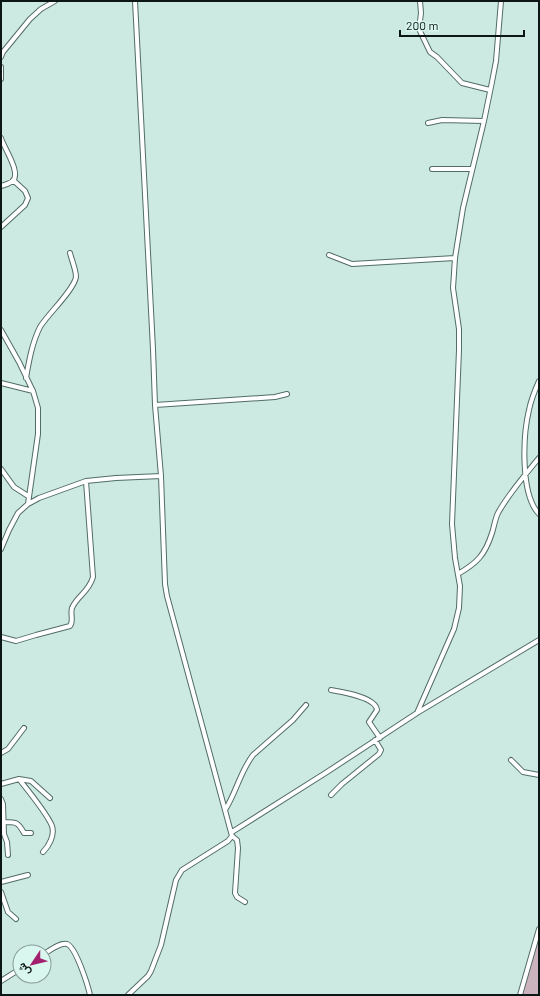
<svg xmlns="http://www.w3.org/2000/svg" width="540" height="996" font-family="Barlow,Vazirmatn,sans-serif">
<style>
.green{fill:#cbb2bd}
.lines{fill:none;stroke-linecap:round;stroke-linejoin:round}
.minor-casing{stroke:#526c66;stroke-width:6}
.minor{stroke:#fff;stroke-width:4}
</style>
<rect width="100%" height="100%" fill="#cce9e2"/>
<!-- green -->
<path class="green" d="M539,940v55h-19l17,-54z"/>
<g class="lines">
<!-- minor casing -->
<g class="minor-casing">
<path id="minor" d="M135,1l18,348 2,56 6,71
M420,1l1,12 -2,16 11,23 7,5 25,26 28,7
M1,57l2,-5 27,-33 11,-10 14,-8
M1,67v12
M428,123l14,-3 42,1
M1,138c3,10 20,34 12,43 -3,2 -8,4 -12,5
M432,169h40
M1,227l24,-22 3,-7 -3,-7 -12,-11
M329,255l23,9 103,-6
M1,330l18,32 14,29 5,17v26l-10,70
M26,378c3,-17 6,-35 14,-51 8,-13 34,-37 36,-50 0,-7 -4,-16 -6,-24
M539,381c-4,9 -8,19 -10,29 -6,25 -9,84 10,104
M1,383l32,8
M155,405l120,-8 12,-3
M1,469l13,18 14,9
M1,549l8,-19 9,-17 10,-9 11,-6 47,-17 30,-3 45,-2 4,108 2,12 65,240 -4,5 -46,29 -6,10 -15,65 -10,26 -3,5 -20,19
M458,574c19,-11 27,-19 34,-41 2,-6 3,-14 6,-20 11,-20 27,-38 41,-55
M1,637l15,4 20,-6 34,-9c4,-5 0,-12 2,-18 5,-12 17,-16 21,-31l-7,-96
M331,690c11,2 45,7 46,20l-8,12 11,16
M417,713l37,-84 5,-21 1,-22 -5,-28 -3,-34 7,-174v-21l-6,-41 2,-30 8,-50 21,-87 8,-39 4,-21 5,-60
M1,753l7,-4 16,-21
M511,760l12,12 16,3
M19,779l12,2 19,17
M1,784l18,-5c8,10 29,36 33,47 3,9 -3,20 -9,26
M331,795l11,-11 37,-30 2,-4 -6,-10
M1,799l2,5 1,30 3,8 1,13
M225,810c11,-17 15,-38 28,-55l40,-35 13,-15
M5,822c11,0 13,0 19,11h7
M232,832l95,-60 90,-59 122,-73
M232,836l5,4 1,8 -3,45 2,4 8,5
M1,882l27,-7
M1,892l7,20 8,7
M44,954c5,-3 16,-12 23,-10 9,3 21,42 23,51
M1,981l19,-12
M520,995l19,-66"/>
</g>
<!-- minor -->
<use href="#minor" class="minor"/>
</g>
<!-- border -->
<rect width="540" height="996" fill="none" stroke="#0c1614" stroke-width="4"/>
<!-- north arrow -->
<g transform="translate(32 964) rotate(235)"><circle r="19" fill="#d9f6ef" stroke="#879c97"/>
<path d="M0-3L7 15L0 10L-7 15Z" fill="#a3206e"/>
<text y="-6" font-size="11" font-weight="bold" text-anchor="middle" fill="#0c1614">ش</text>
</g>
<!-- scale -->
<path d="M400 30v6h124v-6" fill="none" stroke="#0c1614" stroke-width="2"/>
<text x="406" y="30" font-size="12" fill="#0c1614" stroke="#d9f6ef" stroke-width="3" paint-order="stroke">200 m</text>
</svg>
